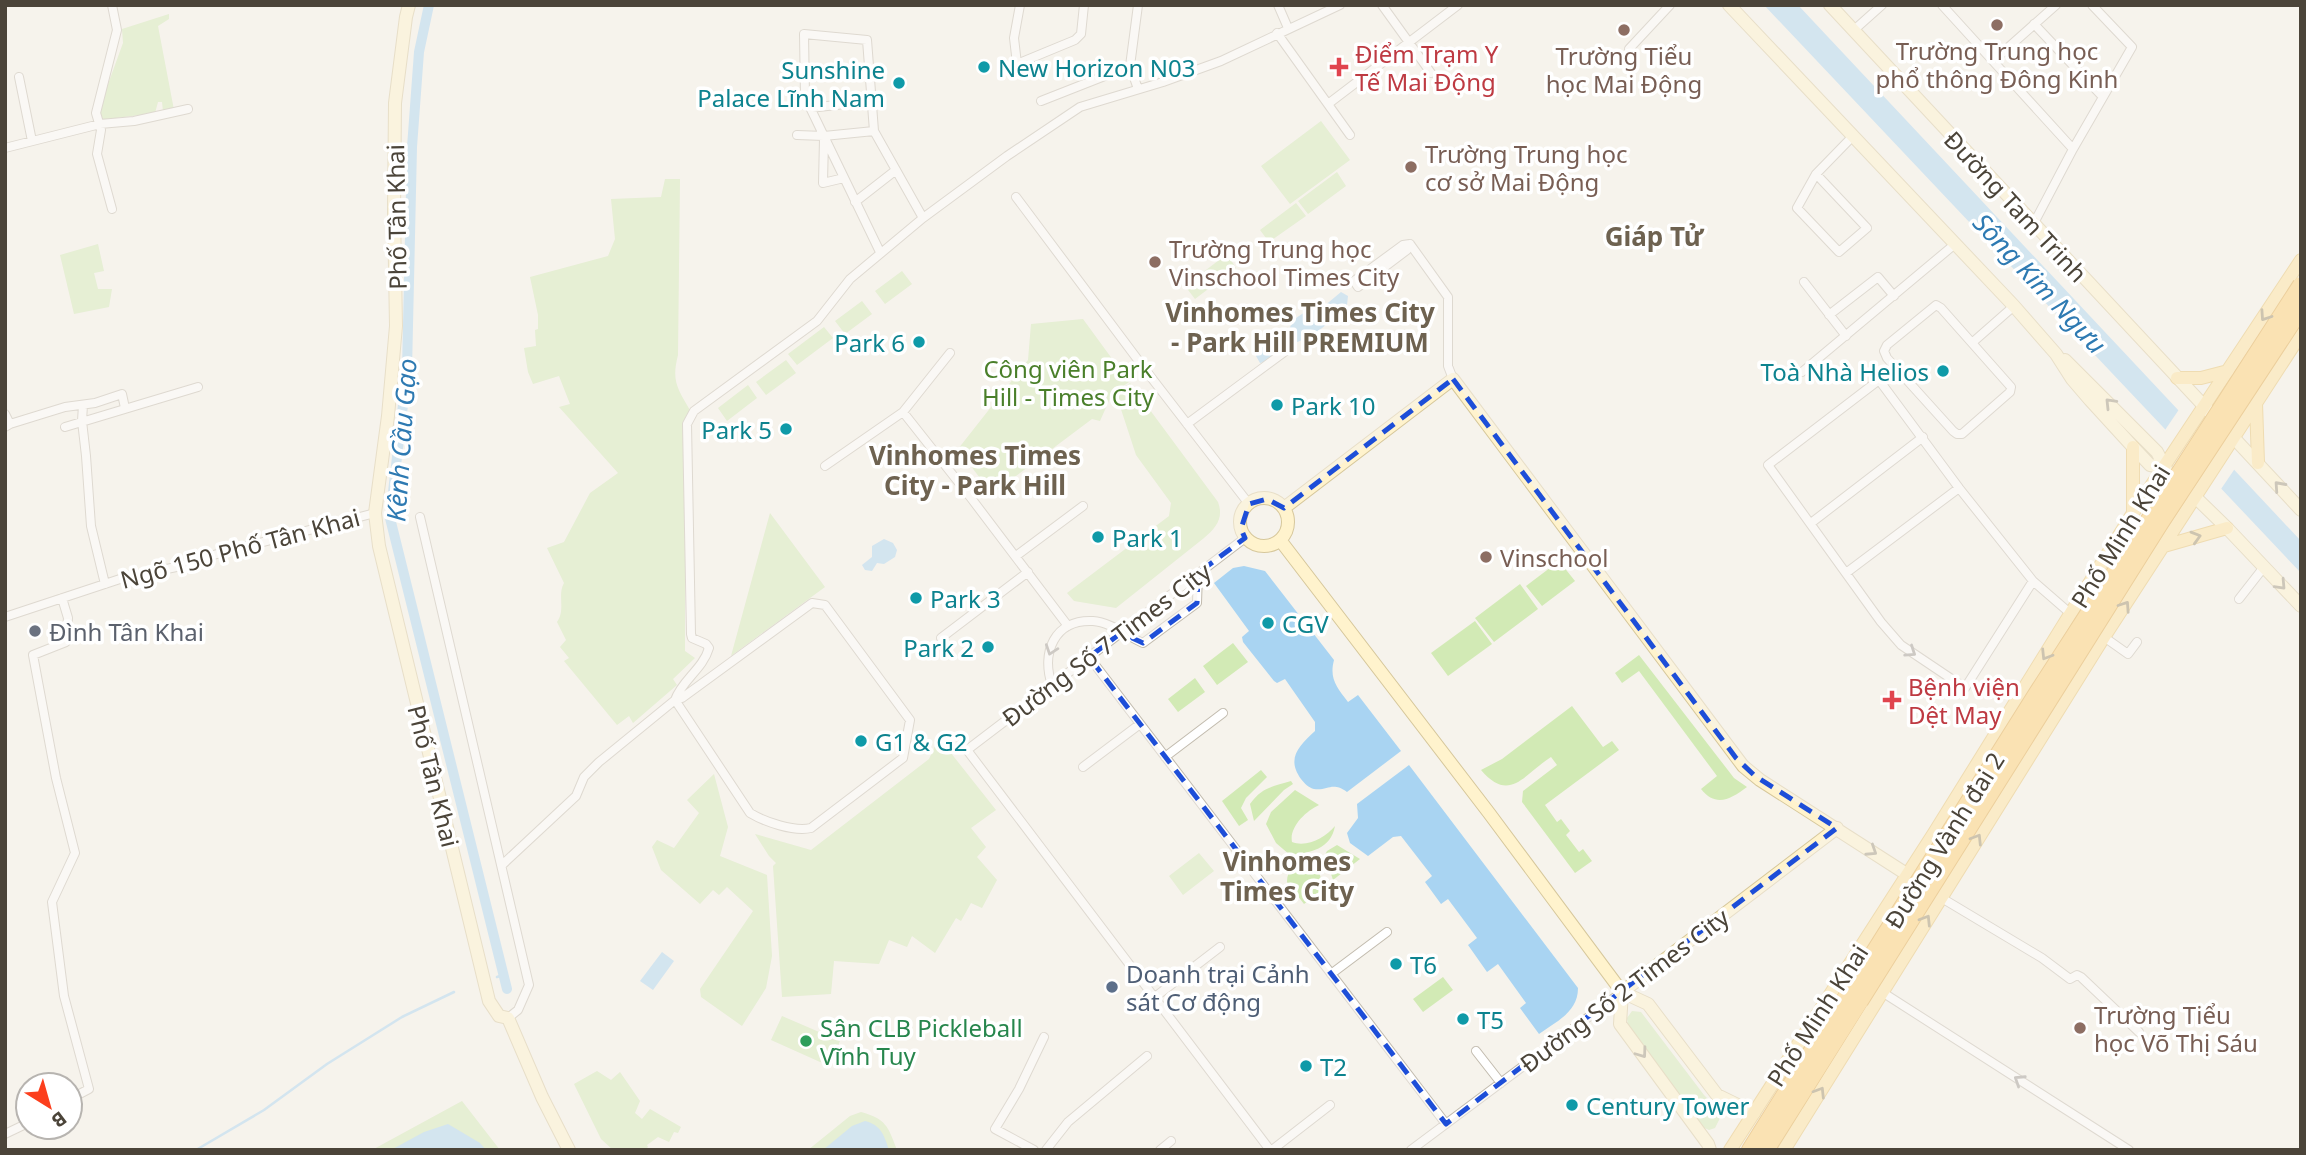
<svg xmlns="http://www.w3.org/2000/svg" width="2306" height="1155" font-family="'Noto Sans',sans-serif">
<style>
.green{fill:#d2eab5}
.water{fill:#a9d4f2}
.pier{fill:#f6f3ec}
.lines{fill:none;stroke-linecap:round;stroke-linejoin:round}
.stream{stroke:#a9d4f2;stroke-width:2.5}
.canal{stroke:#a9d4f2;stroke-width:10}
.street-casing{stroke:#c2bbae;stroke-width:10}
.secondary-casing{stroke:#d6c79b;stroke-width:14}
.primary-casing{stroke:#e6c16a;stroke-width:14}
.highway-casing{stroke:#e0a43c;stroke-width:18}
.street{stroke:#fff;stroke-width:8}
.secondary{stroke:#fff3cd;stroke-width:12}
.primary{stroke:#ffe39c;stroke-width:12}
.highway{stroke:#ffcf6e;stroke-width:16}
.highway-bridge-casing{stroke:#e0a43c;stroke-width:18;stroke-linecap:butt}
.highway-bridge{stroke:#ffcf6e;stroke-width:16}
.oneway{stroke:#9c8c66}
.oneway2{stroke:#9c937c}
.oneway3{stroke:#9c9892}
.marked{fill:none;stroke:#1d4ed8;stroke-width:5;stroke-dasharray:14 9;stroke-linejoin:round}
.education-dot{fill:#8d6e63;stroke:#fff;stroke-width:2.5}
.culture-dot{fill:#0f9aa8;stroke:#fff;stroke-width:2.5}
.health-dot{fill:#e0444e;stroke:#fff;stroke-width:2.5}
.worship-dot{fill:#6b7280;stroke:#fff;stroke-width:2.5}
.service-dot{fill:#5c6f8a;stroke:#fff;stroke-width:2.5}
.leisure-dot{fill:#2e9e5b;stroke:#fff;stroke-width:2.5}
.labels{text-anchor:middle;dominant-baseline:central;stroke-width:7;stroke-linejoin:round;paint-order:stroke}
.education-label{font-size:24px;fill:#785e54;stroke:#fff;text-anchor:start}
.health-label{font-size:24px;fill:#be3a42;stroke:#fff;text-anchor:start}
.culture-label{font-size:24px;fill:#0d838f;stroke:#fff;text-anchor:start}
.street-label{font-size:24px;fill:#4b4439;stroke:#fff}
.park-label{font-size:24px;fill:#4a7f2a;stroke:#fff}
.worship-label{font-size:24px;fill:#5b616d;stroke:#fff;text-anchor:start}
.service-label{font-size:24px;fill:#4e5e75;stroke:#fff;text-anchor:start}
.leisure-label{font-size:24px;fill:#27864d;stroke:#fff;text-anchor:start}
.neighbourhood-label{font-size:26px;font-weight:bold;fill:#6e6250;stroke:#fff}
.water-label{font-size:26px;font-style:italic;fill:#2e7ab2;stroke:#fff}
</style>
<rect width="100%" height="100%" fill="#f6f3ec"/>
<!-- green -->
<path class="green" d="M169,14v5l-11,7 16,84 -11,1 -1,-9h-4l-3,11 -54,7 -2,-11 24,-66 -1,-14z
M1321,121l29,39 -60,44 -29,-38z
M1337,172l9,14 -38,28 -10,-13z
M665,179h15l-2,176c-7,27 0,34 13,57l-6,12v227l10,7 -22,21 4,6 -44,38 -4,-7 -12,9 -53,-64 5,-3 -9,-11 6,-7 -9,-18c9,-12 0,-27 7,-39l-17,-35 17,-6 26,-49 28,-20 -59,-66 11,-3 -11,-28 -26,8 -5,-12 -4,-24 12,-2 -1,-16 3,-1v-14l-8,-38 78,-21 7,-17 -4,-40 50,-2z
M1296,203l10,13 -37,26 -9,-12z
M98,244l6,27 -10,2 4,16h14l-3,18 -35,7 -14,-59z
M1227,254l9,14 -41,31 -10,-13z
M902,271l10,13 -27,20 -10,-13z
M862,301l10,13 -27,20 -10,-13z
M1083,319l46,63 -17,12 -12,27 -8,-2 -100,75 -34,-45 70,-89 3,-36z
M824,327l9,11 -36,27 -9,-11z
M786,360l10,13 -30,22 -10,-13z
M1130,383l88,119c6,16 -2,26 -14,36l-88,70 -42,-7 -7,-8 102,-77 2,-13 -35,-48 -20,-61z
M748,385l9,13 -30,23 -9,-13z
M770,513l55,74 -94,69z
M1559,561l16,20 -33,25 -16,-20z
M1520,584l18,25 -44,33 -19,-24z
M1475,621l17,23 -44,32 -17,-23z
M1233,643l15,19 -31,23 -14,-19z
M1639,655l95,123 13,9c-16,12 -31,21 -46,2l16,-13 -78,-105 -17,12 -7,-10z
M1195,678l10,14 -27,20 -10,-13z
M1572,706l31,41 9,-6 7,9 -74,55 12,17 4,-3 9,12 -4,4 13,17 4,-3 9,12 -17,12 -53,-71 1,-11 34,-26 -6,-8c-27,17 -41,47 -70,13l21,-11z
M939,738l57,72 -25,18 15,19 -9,10 20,23 -15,28 -11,-5 -10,18 -5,-3 -21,35 -23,-17 -5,11 -18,-7 -10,24 -45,-3 -3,33 -49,3 -9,-131 3,-3 -7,-7 -14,-22 56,16 118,-91z
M1261,770l6,7 -21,21 -5,10 7,12 -9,6 -17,-25z
M714,774l14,53 -8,29 47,19 5,81 -6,32 -24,38 -41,-29 -1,-8 53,-78 -26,-24 -8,8 -6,-5 -13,14 -39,-34 -9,-23 5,-7 17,8 25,-35 -12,-13z
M1291,781l2,3 -9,6 -30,31 -4,-17c12,-17 22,-17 41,-23z
M1295,790l24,15c-13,6 -30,22 -27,37 15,6 34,-5 43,-16 -4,23 -25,27 -45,29l-14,-12 -10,-19 5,-12z
M1337,845l23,14 -27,21 -8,-25 2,-4z
M1199,853l15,18 -31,24 -14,-19z
M1307,861c12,2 13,16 17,27l-20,16 -17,-22c0,-13 8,-18 20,-21z
M1443,977l10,13 -30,22 -10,-13z
M1632,1011l9,1 63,83 13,13 3,10 -5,10 -6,2 -11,-5 -8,-16 -62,-84 -1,-7z
M782,1016l58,25 -11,25 -58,-26z
M597,1071l14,9 9,-8 20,29 -5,12 7,6 8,-10 31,18 -3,6 -4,-1 -5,10 -11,-5 -11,8 1,2 -3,3h-32l-12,-11 -27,-55z
M462,1101l38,49h-128z
M861,1112c25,7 27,14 36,38h-89l42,-34z"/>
<!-- water -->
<path class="water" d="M1764,5h34l503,536v32z
M1341,292l7,4 -1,9c-5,7 -31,29 -38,32 -10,5 -22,8 -30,15 -8,5 -9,9 -19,11l-4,-7 6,-9 11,-3 11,-8 12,-18 9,-6 18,-5z
M884,539l9,4 4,7 -2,7 -11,7 -7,-1 -5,8 -7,-1 -3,-5 10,-8v-11z
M1244,566l21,5 69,89c-5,19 3,27 14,42l10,-7 43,56 -54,41c-15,-11 -19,-1 -33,-3 -5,-1 -10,-6 -13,-10 -15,-21 -2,-33 14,-48v-9l-30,-43 -8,4 -3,-2 -31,-39 -1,-5 7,-6 -35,-48 19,-15z
M1409,765l169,223c0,24 -21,33 -39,46l-19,-26 6,-5 -28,-39 -11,8 -19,-27 9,-7 -29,-39 -7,5 -16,-22 7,-6 -31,-40 -8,1 -25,19 -18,-13 -3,-10 11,-15 -1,-14z
M662,952l12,9 -21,29 -13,-9z
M865,1121c16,4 19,14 24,29h-66l29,-24z
M448,1124l32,19 6,7h-95l33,-18z"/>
<!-- pier -->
<path class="pier" d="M2180,408l56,59 -17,25 -56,-59z"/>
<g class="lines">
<!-- stream -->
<path class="stream" d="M497,977l6,-2
M196,1150l68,-40 63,-46 75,-47 52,-25"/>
<!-- canal -->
<path class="canal" d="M429,5l-10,47 -7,95 -5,223 -17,148 117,471"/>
<!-- street casing -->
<g class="street-casing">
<path id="street" d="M1020,5l-6,33 3,26 58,-24 6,-6 3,-29
M1278,5l10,23
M1382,5l49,68
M1942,5l131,144 -40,76
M2034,24l69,73
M1854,30l28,-25
M1277,33l73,102
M1629,49l41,-44
M1993,61l63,-56
M803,70l66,-1
M19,77l13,64
M1138,89l-8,-23 8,-61
M1041,101l89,-35
M1328,104l130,-99
M810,108l61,-7
M797,135l27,1 50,-5
M824,139l-1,44 21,-5
M5,148l95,-24 34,-3 54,-12
M2073,149l59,-102 -40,-42
M1816,174l51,54 -28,24 -42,-44 19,-34 37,-38
M1016,197l131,175 102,132
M855,202l41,-32
M112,209l-15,-55 4,-24 -5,-17 21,-83 -5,-25
M1410,244l38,53v69l5,13
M1410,244l-3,6 -49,37 -4,-6 49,-36z
M880,252l-75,-155 -1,-63 63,6 7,91 49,87
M1804,282l42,54
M1936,305l5,3 70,79 -1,5 -48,42h-5l-4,-3 -66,-73 -3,-7 3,-6z
M1829,315l49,-38 16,19
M1973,342l41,-36
M1802,372l153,-128
M83,405l-1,16 4,35 5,70 14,58
M903,412l68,86 97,128
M5,414l5,10
M1187,424l100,-74
M5,427l5,-3 55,-17 30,-4 27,-9 3,14
M65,427l133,-40
M825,466l78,-54 47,-59
M420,517l109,468 -11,25 -10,8
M1811,523l112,-86
M1245,538l-278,212 303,400
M1016,556l67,-50
M1846,573l113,-85
M2033,581l-68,107 -64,-43 -20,-23 -113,-157 111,-85 80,108 74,93 38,33
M62,598l6,20 -2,24 -33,13 23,123 19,75 -23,49 12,94 25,93 -19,10
M2239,599l25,-32
M5,617l118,-39 63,-13 12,-6 177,-46
M2104,637l24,17 9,-12
M941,638l87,-66
M1089,657l357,467
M1052,685c-11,-32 2,-66 41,-64 17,1 34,15 50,22l54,-40 1,-30
M675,700c7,-20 28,-31 34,-52l-3,-4 -14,-6 -1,-4 -4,-210 7,-13 123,-90 33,-42 73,-61 84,-62 73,-49 83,-25 58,-21 119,-56
M1165,757l58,-44
M1083,767l57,-43
M502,865l74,-69 8,-19 15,-15 76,-62 7,-2 130,-95 13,2 85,115 -7,38 -92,70c-17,4 -46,-6 -61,-15l-75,-113
M1940,897l102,61 28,21 7,-4 4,2 58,55
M1331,974l56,-42
M1882,992l247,158
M1155,997l65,-50
M1476,1051l25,32
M5,1134l23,-11
M1034,1150l-39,-21 24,-40 25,-52
M1046,1150l22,-28 79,-66
M1160,1150l11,-9
M1272,1150l58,-45
M1411,1150l211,-158"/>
</g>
<!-- secondary casing -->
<g class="secondary-casing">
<path id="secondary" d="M409,5l-3,12 -11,86 -1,109 2,114 -8,90 -13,97 4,33 110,455 10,15 9,2 34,79 27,53
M1729,5l285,301 42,48 16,25 18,21 43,47 17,18 13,2
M1830,5l471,505
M2065,360l92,92 9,17
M2189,491l38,37 74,78
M1240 522a24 24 0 1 1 48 0a24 24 0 1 1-48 0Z
M1284,508l169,-129 290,387 17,14 148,95
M1280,540l209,273 133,179 26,12 69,91 37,18
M1622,992l215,-164
M1622,992l-2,32 88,120 2,6"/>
</g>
<!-- primary casing -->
<g class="primary-casing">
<path id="primary" d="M2177,378h24l27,-7
M2256,403l2,60
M2133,513v-66
M2164,546l63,-18
M1730,1150l204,-317 199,-320 168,-253
M1784,1150l320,-513 197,-303"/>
</g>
<!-- highway casing -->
<g class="highway-casing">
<path id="highway" d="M1750,1150l99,-158
M1766,1150l94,-149"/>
</g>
<!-- street -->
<use href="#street" class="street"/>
<!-- secondary -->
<use href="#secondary" class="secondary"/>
<!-- primary -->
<use href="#primary" class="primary"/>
<!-- highway -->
<use href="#highway" class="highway"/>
<!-- highway-bridge casing -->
<g class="highway-bridge-casing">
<path id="highway-bridge" d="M1849,992l188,-299 264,-408
M1860,1001l301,-479 140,-213"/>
</g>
<!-- highway-bridge -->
<use href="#highway-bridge" class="highway-bridge"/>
</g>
<!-- one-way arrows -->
<defs><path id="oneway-chevron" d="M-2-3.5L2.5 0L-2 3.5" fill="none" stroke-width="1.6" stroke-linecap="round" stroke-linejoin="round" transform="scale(1.75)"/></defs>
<g class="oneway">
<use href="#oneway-chevron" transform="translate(2265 316) rotate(124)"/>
<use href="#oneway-chevron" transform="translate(2196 537) rotate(-16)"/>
<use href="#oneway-chevron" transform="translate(2125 606) rotate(-56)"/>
<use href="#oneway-chevron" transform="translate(2046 655) rotate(122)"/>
<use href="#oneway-chevron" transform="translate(1977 839) rotate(-58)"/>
<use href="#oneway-chevron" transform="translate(1926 920) rotate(-58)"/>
<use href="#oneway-chevron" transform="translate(1820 1092) rotate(-58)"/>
</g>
<g class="oneway2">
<use href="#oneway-chevron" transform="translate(2110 403) rotate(-134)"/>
<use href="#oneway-chevron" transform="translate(2279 486) rotate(-132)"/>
<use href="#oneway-chevron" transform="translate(2281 585) rotate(47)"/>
<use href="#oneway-chevron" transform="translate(1872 851) rotate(33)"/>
<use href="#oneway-chevron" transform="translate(1642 1053) rotate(54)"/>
</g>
<g class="oneway3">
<use href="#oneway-chevron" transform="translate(1051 650) rotate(109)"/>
<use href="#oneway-chevron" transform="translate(1911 652) rotate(34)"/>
<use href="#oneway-chevron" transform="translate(2019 1080) rotate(-147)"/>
</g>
<!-- marked area -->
<path d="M0 0H2306V1155H0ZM1453,379l283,379 19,18 82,52 -391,296 -357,-467 32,-24 22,10 54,-40 1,-30 47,-35 -4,-9 8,-25 18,-5 17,9z" fill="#f6f3ec" fill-opacity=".55" fill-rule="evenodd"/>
<path class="marked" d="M1453,379l283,379 19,18 82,52 -391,296 -357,-467 32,-24 22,10 54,-40 1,-30 47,-35 -4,-9 8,-25 18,-5 17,9z"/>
<!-- markers -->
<g class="education-dot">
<circle cx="1997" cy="25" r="7"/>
<circle cx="1624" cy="30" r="7"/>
<circle cx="1411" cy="167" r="7"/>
<circle cx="1155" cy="262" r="7"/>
<circle cx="1486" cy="557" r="7"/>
<circle cx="2080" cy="1028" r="7"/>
</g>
<g class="culture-dot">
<circle cx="984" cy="67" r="7"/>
<circle cx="899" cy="83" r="7"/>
<circle cx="919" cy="342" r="7"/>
<circle cx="1943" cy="371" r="7"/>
<circle cx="1277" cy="405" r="7"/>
<circle cx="786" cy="429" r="7"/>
<circle cx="1098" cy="537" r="7"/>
<circle cx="916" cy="598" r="7"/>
<circle cx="1268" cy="623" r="7"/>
<circle cx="988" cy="647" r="7"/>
<circle cx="861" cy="741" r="7"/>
<circle cx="1396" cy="964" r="7"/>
<circle cx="1463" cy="1019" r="7"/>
<circle cx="1306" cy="1066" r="7"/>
<circle cx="1572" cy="1105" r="7"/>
</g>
<g class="health-dot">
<path d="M1335.5 56.5h7v7h7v7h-7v7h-7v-7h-7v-7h7z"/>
<path d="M1888.5 689.5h7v7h7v7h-7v7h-7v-7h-7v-7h7z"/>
</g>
<circle class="worship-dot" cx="35" cy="631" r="7"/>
<circle class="service-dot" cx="1112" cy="987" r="7"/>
<circle class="leisure-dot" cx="806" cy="1041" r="7"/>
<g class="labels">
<!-- education labels -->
<g class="education-label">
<text x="1997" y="50" text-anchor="middle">Trường Trung học<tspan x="1997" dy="28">phổ thông Đông Kinh</tspan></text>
<text x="1624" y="55" text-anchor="middle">Trường Tiểu<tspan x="1624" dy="28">học Mai Động</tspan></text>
<text x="1425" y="153">Trường Trung học<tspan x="1425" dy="28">cơ sở Mai Động</tspan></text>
<text x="1169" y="248">Trường Trung học<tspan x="1169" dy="28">Vinschool Times City</tspan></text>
<text x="1500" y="557">Vinschool</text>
<text x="2094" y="1014">Trường Tiểu<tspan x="2094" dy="28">học Võ Thị Sáu</tspan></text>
</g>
<!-- health labels -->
<g class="health-label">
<text x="1355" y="53">Điểm Trạm Y<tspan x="1355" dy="28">Tế Mai Động</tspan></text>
<text x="1908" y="686">Bệnh viện<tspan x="1908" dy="28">Dệt May</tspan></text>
</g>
<!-- culture labels -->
<g class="culture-label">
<text x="998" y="67">New Horizon N03</text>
<text x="885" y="69" text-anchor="end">Sunshine<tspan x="885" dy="28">Palace Lĩnh Nam</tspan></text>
<text x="905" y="342" text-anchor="end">Park 6</text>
<text x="1929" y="371" text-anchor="end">Toà Nhà Helios</text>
<text x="1291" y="405">Park 10</text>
<text x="772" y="429" text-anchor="end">Park 5</text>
<text x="1112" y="537">Park 1</text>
<text x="930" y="598">Park 3</text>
<text x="1282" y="623">CGV</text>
<text x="974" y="647" text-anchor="end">Park 2</text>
<text x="875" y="741">G1 &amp; G2</text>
<text x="1410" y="964">T6</text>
<text x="1477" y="1019">T5</text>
<text x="1320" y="1066">T2</text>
<text x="1586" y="1105">Century Tower</text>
</g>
<!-- street labels -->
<g class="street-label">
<text transform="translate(2016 206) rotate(47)">Đường Tam Trinh</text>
<text transform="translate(396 217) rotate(-91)">Phố Tân Khai</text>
<text transform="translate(2120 536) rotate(-58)">Phố Minh Khai</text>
<text transform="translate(240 548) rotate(-15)">Ngõ 150 Phố Tân Khai</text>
<text transform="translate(1106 644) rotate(-37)">Đường Số 7 Times City</text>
<text transform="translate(434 776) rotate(76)">Phố Tân Khai</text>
<text transform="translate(1944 840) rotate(-58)">Đường Vành đai 2</text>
<text transform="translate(1624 990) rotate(-37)">Đường Số 2 Times City</text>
<text transform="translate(1817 1015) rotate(-57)">Phố Minh Khai</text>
</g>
<!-- park labels -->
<g class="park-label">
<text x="1068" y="368">Công viên Park<tspan x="1068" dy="28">Hill - Times City</tspan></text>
</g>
<!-- worship labels -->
<g class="worship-label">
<text x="49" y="631">Đình Tân Khai</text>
</g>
<!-- service labels -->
<g class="service-label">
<text x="1126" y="973">Doanh trại Cảnh<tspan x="1126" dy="28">sát Cơ động</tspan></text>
</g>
<!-- leisure labels -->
<g class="leisure-label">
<text x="820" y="1027">Sân CLB Pickleball<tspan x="820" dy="28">Vĩnh Tuy</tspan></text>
</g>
<!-- neighbourhood labels -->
<g class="neighbourhood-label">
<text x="1654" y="236">Giáp Tử</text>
<text x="1300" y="312">Vinhomes Times City<tspan x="1300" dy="30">- Park Hill PREMIUM</tspan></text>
<text x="975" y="455">Vinhomes Times<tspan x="975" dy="30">City - Park Hill</tspan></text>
<text x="1287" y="861">Vinhomes<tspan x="1287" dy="30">Times City</tspan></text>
</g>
<!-- water labels -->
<g class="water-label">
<text transform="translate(2040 283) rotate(47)">Sông Kim Ngưu</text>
<text transform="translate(401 440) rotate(-86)">Kênh Cầu Gạo</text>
</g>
</g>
<!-- border -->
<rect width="2306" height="1155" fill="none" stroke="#4b4439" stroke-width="14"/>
<!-- north arrow -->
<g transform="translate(49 1106) rotate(143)"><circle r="33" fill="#ffffff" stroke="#b7b4b0" stroke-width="2"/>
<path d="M0-5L12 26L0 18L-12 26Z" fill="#fc3f1d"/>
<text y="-10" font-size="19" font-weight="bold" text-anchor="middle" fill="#4b4439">B</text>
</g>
</svg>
